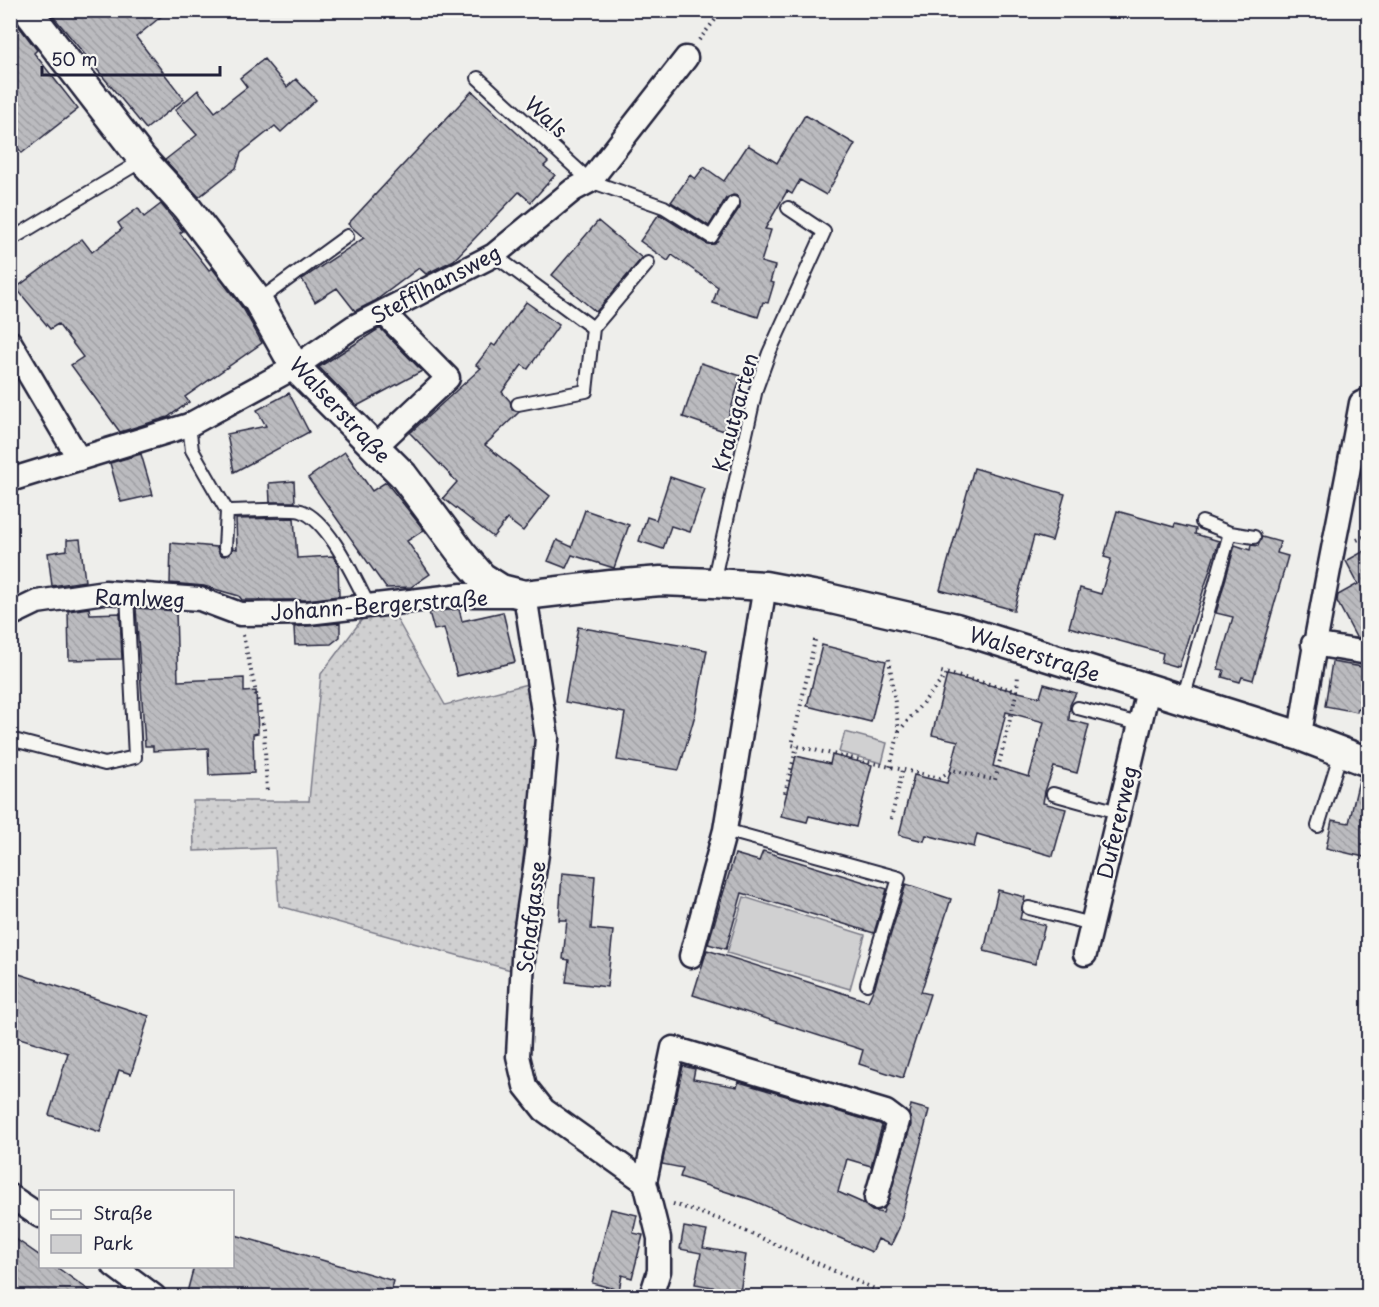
<svg xmlns="http://www.w3.org/2000/svg" width="1379" height="1307" font-family="'Playpen Sans',sans-serif">
<style>
.grass{fill:url(#grass-dots);stroke:#797986;stroke-width:1.5}
.park{fill:#d0d0d1;stroke:#797986;stroke-width:1.5}
.building{fill:url(#building-back-hatch);stroke:#22223b;stroke-width:1.5;fill-rule:evenodd}
.lines{fill:none;stroke-linecap:round;stroke-linejoin:round}
.service-casing{stroke:#22223b;stroke-width:16}
.minor-casing{stroke:#22223b;stroke-width:27}
.tertiary-casing{stroke:#22223b;stroke-width:33}
.path{stroke:#22223b;stroke-width:4;stroke-dasharray:1.5 4.5;stroke-linecap:butt}
.service{stroke:#f6f6f2;stroke-width:12}
.minor{stroke:#f6f6f2;stroke-width:22}
.tertiary{stroke:#f6f6f2;stroke-width:28}
.labels{text-anchor:middle;dominant-baseline:central;stroke-width:4.5;stroke-linejoin:round;paint-order:stroke}
.street-label{font-size:21px;fill:#22223b;stroke:#f6f6f2}
</style>
<defs>
<pattern id="grass-dots" width="8" height="8" patternUnits="userSpaceOnUse" patternTransform="scale(1.5)"><rect width="8" height="8" fill="#d0d0d1"/><path d="M2 2h.1M6 6h.1" fill="none" stroke="#b2b2b4" stroke-width="1.8" stroke-linecap="round"/></pattern>
<pattern id="building-back-hatch" width="6" height="6" patternUnits="userSpaceOnUse" patternTransform="scale(1.5)"><rect width="6" height="6" fill="#bbbbbf"/><path d="M-1 5l2 2M0 0l6 6M5-1l2 2" fill="none" stroke="#a0a0a5"/></pattern>
</defs>
<rect width="100%" height="100%" fill="#eeeeeb"/>
<filter id="ink" filterUnits="userSpaceOnUse"><feTurbulence type="fractalNoise" baseFrequency=".0167" numOctaves="2"/><feDisplacementMap in="SourceGraphic" scale="12" xChannelSelector="R" yChannelSelector="G"/><feConvolveMatrix kernelMatrix="1 2 1 2 8 2 1 2 1" color-interpolation-filters="sRGB"/></filter>
<g filter="url(#ink)">
<!-- grass -->
<path class="grass" d="M394,614l51,91 86,-22 6,44 -26,243 -232,-64 -4,-58 -81,3 -1,-50h116l12,-127 42,-56z"/>
<!-- park -->
<path class="park" d="M845,732l42,11 -5,20 -43,-11z
M744,897l121,38 -15,54 -123,-36z"/>
<!-- building -->
<path class="building" d="M10,10l4,10 23,30 -3,3 44,56 -56,44 -12,-15z
M48,10h121l-33,27 48,62 -38,30z
M264,59l23,28 9,-8 20,21 -35,32 -6,-6 -34,27 -5,15 -37,29 -34,-37 32,-25 -22,-25 23,-20 17,22 32,-25 -7,-9z
M472,91l76,71 -4,4 11,9 -24,27 -12,-10 -65,68 -28,14 -7,-6 -44,33 -20,10 -18,-23 -22,14 -13,-23 62,-41 -16,-14z
M805,115l50,29 -29,51 -26,-15 -8,14 -5,-3 -22,38 6,1 -10,32 14,4 -5,16 4,1 -6,20 -5,-1 -5,15 -45,-14 5,-16 -46,-32 -4,6 -28,-20 19,-27 48,30h8l25,-37 -2,-11 -5,-1 -7,3 -17,28 -38,-24 19,-27 5,4 9,-12 20,14 24,-36 29,18z
M161,204l22,27 -3,2 29,37 3,-2 32,42 18,33 -77,54 4,5 -21,15 -48,15 -49,-67 12,-8 -25,-33 -8,5 -34,-41 66,-49 10,13 30,-23 -4,-6 20,-15 6,9z
M598,221l44,37 -46,54 -44,-37z
M526,302l33,23 -31,44 -6,-4 -20,27 8,9 2,9 7,2 -34,33 65,51 -27,35 -16,-12 -14,18 -50,-39 14,-16 -47,-49 71,-65 -5,-3 16,-21 3,2z
M380,328l42,43 -65,35 -38,-39z
M701,363l40,13 -17,55 -41,-14z
M289,393l20,39 -75,40 -7,-38 39,-8 -9,-16z
M345,452l27,39 14,-9 38,48 -17,11 23,33 -19,13 -25,1 -78,-110z
M141,454l12,41 -32,7 -11,-39z
M974,468l91,26 -13,47 -18,-5 -20,74 -74,-20z
M670,477l35,12 -15,43 -19,-6 -8,23 -24,-8 8,-24 9,3z
M294,481l1,21h-25l-1,-19z
M585,510l44,15 -15,43 -42,-13 -6,13 -18,-7 9,-21 15,7z
M1117,511l57,16 1,-3 21,5 -1,5 24,7 -40,126 -18,-5 2,-9 -94,-26 11,-39 21,6 10,-35 -7,-2z
M294,518l3,40 36,-2 5,8 1,32 -32,4h-65l-3,-4 -35,-10 -34,-3 1,-40 46,4 3,8 5,1 8,-8 4,1 -1,-30z
M1262,537l18,5 -3,11 11,3 -35,124 -11,-3 -2,5 -18,-5 2,-7 -6,-1 15,-52 -17,-4 19,-68 15,5 1,-5 7,1z
M80,539l5,42 -33,5 -4,-33 19,-3v-10z
M1368,549v90l-12,-2 -19,-36 1,-6 20,-11 -12,-23z
M89,608l1,6 30,-1 2,46 -53,1 -1,-49z
M136,608l40,3 2,70 66,-3v14l12,-1 2,42 -5,1 1,39 -45,2 -1,-27 -55,3v-5h-8z
M459,609l3,12 41,-9 12,50 -58,14 -13,-48 -10,2 -5,-18z
M340,623v14l-9,7 -36,1 -1,-18z
M578,627l129,23 -12,65 -16,55 -62,-10 8,-47 -60,-11z
M822,645l64,16 -15,61 -64,-16z
M1332,662l36,6v42l-10,-2 -1,4 -32,-6z
M947,675l93,22 4,-13 32,9 -6,12 -1,15 20,5 -12,48 -23,-6 -9,24 -2,12 23,6 -13,47 -76,-22 -3,13 -48,-12 -2,6 -25,-6 15,-60 33,8 11,-42 -26,-6zM1006,712l38,10 -15,55 -36,-11z
M832,755l40,10 -16,62 -47,-11 -2,6 -26,-6 15,-60 34,8z
M1360,776l8,2v80l-42,-10 6,-28 17,3z
M763,851l124,38 -13,44 -132,-40 -16,56 -18,-5 27,-90 24,7z
M562,873l33,3 -4,53 22,2 -6,56 -41,-5 3,-22 -6,-1 4,-39h-8z
M906,884l45,15 -30,93 9,2 -27,84 -44,-14 4,-14 -170,-55 14,-45 161,51 7,-15z
M998,890l27,7 -5,22 25,6 -10,39 -51,-13z
M10,971l139,45 -18,58 -12,-4 -19,62 -51,-17 19,-62 -58,-18z
M683,1066l12,3 -2,10 44,8 2,-5 141,42 2,2 -11,40 -24,-7 -9,33 27,12 7,7 11,2 28,-88 -2,-12 2,-8 18,5 -30,118 -8,17 -13,-6 -6,13 -120,-52 -72,-23 3,-9 -21,-4z
M611,1209l26,6 -4,18 10,2 -11,43 -10,-3 -3,15 -27,-7z
M684,1227l23,4 -4,17 43,7 -6,37 -45,-8 6,-31 -21,-4z
M232,1234l162,47 -4,15h-204l8,-30h38z
M10,1235l30,21v10h15l42,30h-87z"/>
<g class="lines">
<!-- service casing -->
<g class="service-casing">
<path id="service" d="M478,78l112,103 74,26 47,30 22,-34
M10,240l133,-80
M494,255l99,73 -7,63 -68,13
M258,301l89,-65
M593,328l55,-65
M189,425l3,25 35,61c14,0 63,-3 74,0 29,10 55,71 69,97
M1230,533l24,4
M225,548l2,-37
M713,583l43,-194 13,-36 55,-121 -36,-24
M1183,699l47,-166 -28,-11
M1078,708l61,16
M10,739l95,25 30,-7 -8,-163
M1053,794l65,18
M1318,826l23,-74
M725,830l174,48 -32,106
M1029,908l63,16"/>
</g>
<!-- minor casing -->
<g class="minor-casing">
<path id="minor" d="M10,342l69,117
M375,447l73,-69 -64,-65
M10,480l179,-55 106,-58 58,-40 141,-72 79,-65 17,-9 96,-123
M10,615l27,-13 68,-10 95,7 40,15 68,-1 154,-18h63l22,143 -10,116 -13,86 -6,116 7,30 19,24 101,72 14,56v33l-8,25
M1313,644l55,9
M1300,736c16,-112 41,-222 61,-333l7,-3
M1085,954l63,-264
M691,956l34,-126 40,-244
M645,1182l28,-134 213,64 12,9 -22,77
M10,1196l30,20
M114,1266l40,30"/>
</g>
<!-- tertiary casing -->
<g class="tertiary-casing">
<path id="tertiary" d="M27,10l116,150 43,47 72,94 37,66 108,108 59,79 20,23 19,12 24,6 86,-10 50,-4 52,2 52,3 58,11 133,31 344,108 68,26"/>
</g>
<!-- path -->
<path class="path" d="M699,40l24,-30
M1357,540l11,-5
M243,635l21,94 3,64
M815,640l-23,105 148,33 12,-8 43,10 22,-89 -80,-20
M889,659l10,73 -9,35
M1017,691l1,-17
M899,731l49,-58
M785,793l12,-47
M891,819l12,-49
M673,1204l46,15 171,77"/>
<!-- service -->
<use href="#service" class="service"/>
<!-- minor -->
<use href="#minor" class="minor"/>
<!-- tertiary -->
<use href="#tertiary" class="tertiary"/>
</g>
</g>
<g class="labels">
<!-- street labels -->
<g class="street-label">
<text transform="translate(547 116) rotate(43)">Wals</text>
<text transform="translate(435 283) rotate(-28)">Stefflhansweg</text>
<text transform="translate(341 409) rotate(47)">Walserstraße</text>
<text transform="translate(734 412) rotate(-75)">Krautgarten</text>
<text transform="translate(140 597) rotate(2)">Ramlweg</text>
<text transform="translate(379 604) rotate(-4)">Johann-Bergerstraße</text>
<text transform="translate(1035 653) rotate(18)">Walserstraße</text>
<text transform="translate(1116 822) rotate(-77)">Dufererweg</text>
<text transform="translate(530 917) rotate(-83)">Schafgasse</text>
</g>
</g>
<!-- margin -->
<rect width="1379" height="1307" fill="none" stroke="#f6f6f2" stroke-width="36"/>
<rect x="18" y="18" width="1343" height="1271" fill="none" stroke="#22223b" stroke-width="2" filter="url(#ink)"/>
<!-- legend -->
<rect x="39" y="1190" width="195" height="78" fill="#f6f6f2" stroke="#a1a1a9" stroke-width="1.5"/>
<rect x="51" y="1210" width="30" height="9" fill="#f6f6f2" stroke="#a1a1a9" stroke-width="1.5"/>
<text x="93" y="1220" font-size="18" fill="#22223b">Straße</text>
<rect x="51" y="1235" width="30" height="18" fill="#d0d0d1" stroke="#a1a1a9" stroke-width="1.5"/>
<text x="93" y="1250" font-size="18" fill="#22223b">Park</text>
<!-- scale -->
<path d="M42 66v9h178v-9" fill="none" stroke="#22223b" stroke-width="3"/>
<text x="51" y="66" font-size="18" fill="#22223b" stroke="#f6f6f2" stroke-width="4.5" paint-order="stroke">50 m</text>
</svg>
